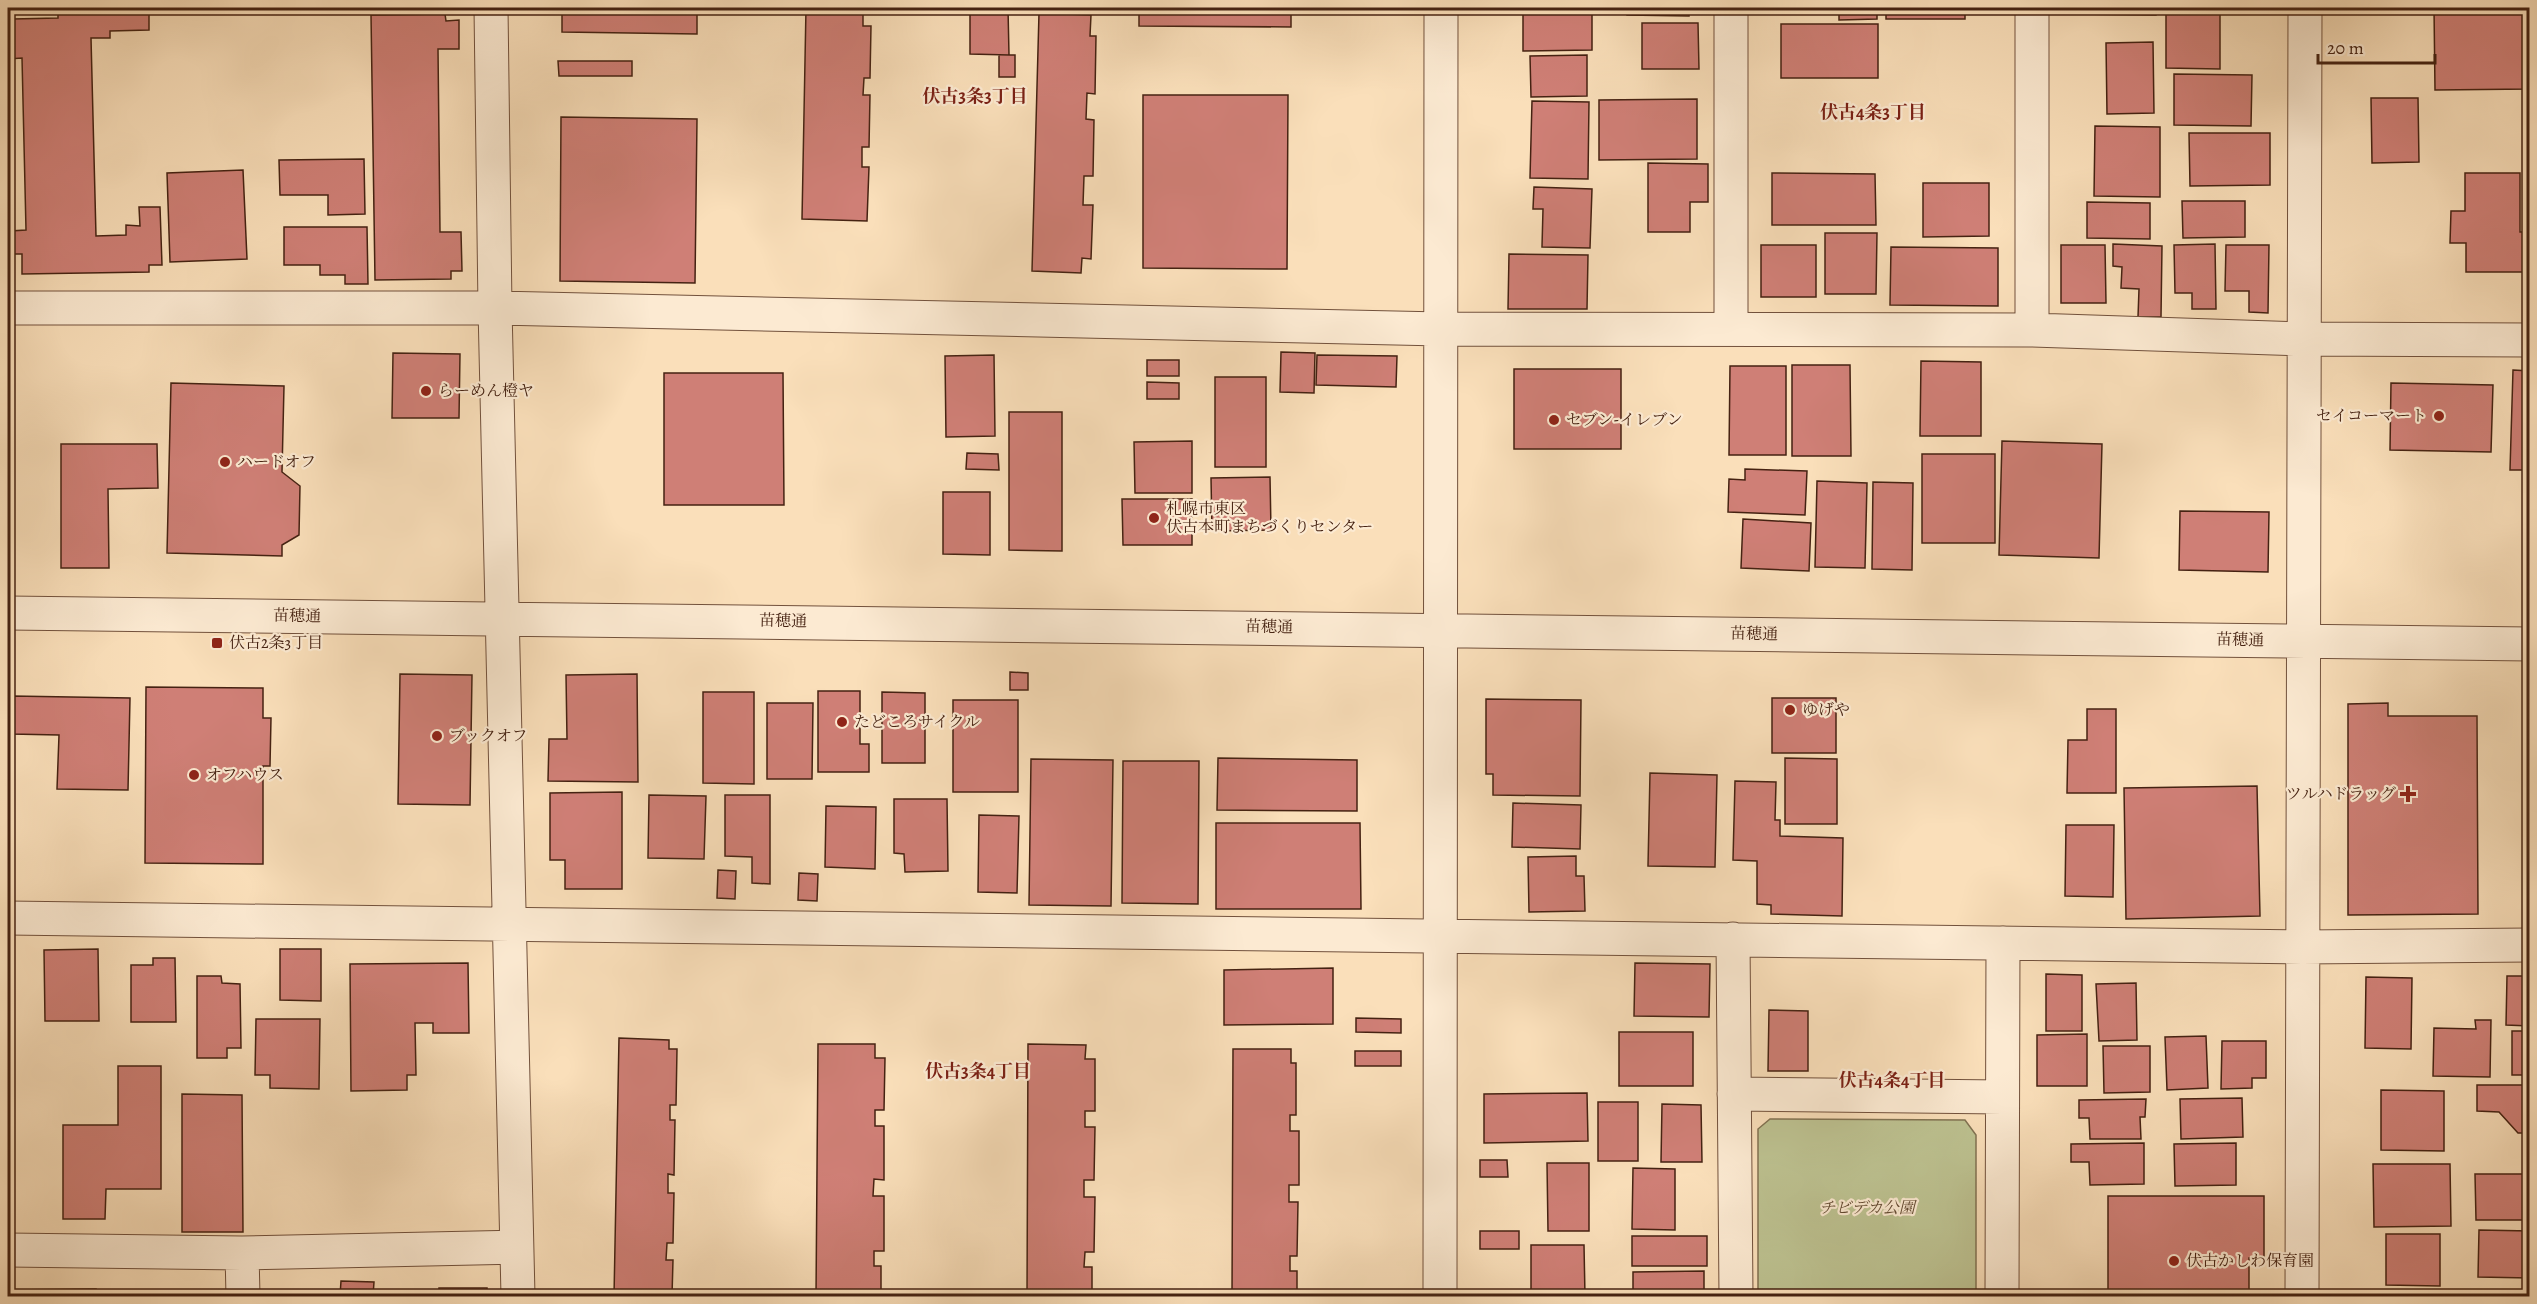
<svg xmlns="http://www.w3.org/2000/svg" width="2537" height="1304" font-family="Alegreya,'Noto Serif JP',serif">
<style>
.green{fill:#bdc291;stroke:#817252;stroke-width:1.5}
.building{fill:#cf7f76;stroke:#452212;stroke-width:1.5}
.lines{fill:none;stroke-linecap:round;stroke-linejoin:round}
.minor-casing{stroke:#72513c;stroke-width:35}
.minor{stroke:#fcead2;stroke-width:33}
.poi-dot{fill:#8f2418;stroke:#fcead2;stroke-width:2}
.labels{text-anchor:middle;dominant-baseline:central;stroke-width:4.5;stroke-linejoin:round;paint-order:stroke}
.poi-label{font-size:16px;fill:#452212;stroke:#fcead2;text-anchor:start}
.street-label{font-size:16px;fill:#452212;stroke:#fcead2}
.park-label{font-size:16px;font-style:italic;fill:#634a32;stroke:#fcead2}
.neighbourhood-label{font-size:18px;font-weight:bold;fill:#7a1f14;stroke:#fcead2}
</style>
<rect width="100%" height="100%" fill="#fadfba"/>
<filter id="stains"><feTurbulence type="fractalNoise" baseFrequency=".00333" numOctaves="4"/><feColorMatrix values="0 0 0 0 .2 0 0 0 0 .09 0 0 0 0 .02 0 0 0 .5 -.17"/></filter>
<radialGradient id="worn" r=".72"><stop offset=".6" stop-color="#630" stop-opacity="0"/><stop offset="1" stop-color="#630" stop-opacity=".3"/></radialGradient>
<!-- green -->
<path class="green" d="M1770,1119l195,1 11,15v161h-218v-167z"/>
<!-- building -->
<path class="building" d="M58,8h91v22l-39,1v7h-19l5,198 30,-1v-10l14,1 -1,-19h21l2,58h-13v7l-127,2v-20h-12v-23l16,-1 -4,-172 -14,1v-20h6l-1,-20 45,-1z
M562,8h135v26l-135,-2z
M806,8h65h-8v18h8l-1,52h-6l-1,17h7l-1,52h-7v20h7l-2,54 -65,-2z
M970,8h38l1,47 -39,-1z
M1139,8h152v19l-152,-1z
M1627,8h62v8l-62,-1z
M1839,8h38v11l-38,1z
M1886,8h79v11h-79z
M2072,8h85l-1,7 -84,-1z
M2166,8h54v61l-54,-1z
M2434,8h96v81l-95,1z
M1039,13l52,2 -1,21h6l-1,58 -8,-1 -1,26 8,1 -1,56h-9l-1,29h10l-2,54 -9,-1 -1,15 -49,-2z
M1523,13h69v37l-69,1z
M445,14l1,7 13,-1v29h-21l2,183h21l1,39h-11v8l-76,1 -4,-265z
M1642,23h56l1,46h-57z
M1781,24h97v54h-97z
M2153,42l1,71 -47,1 -1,-71z
M999,55h16v22h-16z
M1587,55v41l-56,1 -1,-41z
M558,61h74v15h-73z
M2174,74l78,1 -1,51 -77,-1z
M1143,95h145l-1,174 -144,-1z
M2371,98h47l1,64 -47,1z
M1697,99v60l-98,1v-60z
M1532,101l57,1 -1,77 -58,-1z
M561,117l136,2 -2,164 -135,-2z
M2095,126l65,1v70l-66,-1z
M2189,133h81v52l-80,1z
M364,159l1,55 -37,1v-20h-48l-1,-35z
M1648,163l60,1v38h-18v30h-42z
M243,170l4,89 -77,3 -3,-89z
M1772,173l103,1 1,51h-104z
M2465,173h55v59h10v60h-3v-20h-61v-29h-16l1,-32h14z
M1923,183h66v53l-66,1z
M1534,187l58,2 -2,59 -48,-1 1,-38h-10z
M2182,201h63v36l-62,1z
M2087,202l63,1v36l-63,-1z
M284,227h83l1,57h-23v-9h-25v-10h-36z
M1825,233h52l-1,61h-51z
M2113,244l49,2 -1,71h-23l1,-28 -18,-1 1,-21 -9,-1z
M2215,244l1,65h-24v-16h-17l-1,-48z
M1761,245h55v52h-55z
M2061,245h44l1,58h-45z
M2226,245h43l-1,68 -19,-1v-21h-24z
M1891,247l107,1v58l-108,-1z
M1509,254l79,1 -1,54h-79z
M1281,352l34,1 -1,40 -34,-1z
M393,353l67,1 -1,64h-67z
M994,355l1,81 -49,1 -1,-81z
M1317,355l80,1 -1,31 -80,-2z
M1147,360h32v16h-32z
M1921,361l60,1v74h-61z
M1792,365h58l1,91h-59z
M1730,366h56v89h-57z
M1514,369h107v80h-107z
M2513,370l17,1v99h-20z
M664,373h119l1,132h-120z
M1215,377h51v90h-51z
M1147,382l32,1v16h-32z
M171,383l113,3 -2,86 18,14 -1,49 -17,10v11l-115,-3z
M2391,383l102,2 -2,67 -101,-2z
M1009,412h53v139l-53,-1z
M1192,441v52h-57l-1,-51z
M2002,441l100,3 -3,114 -100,-3z
M61,444h96l1,44 -50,1 1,79h-48z
M967,453l31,1 1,16 -33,-1z
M1922,454h73v89h-73z
M1745,469l62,2 -2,44 -77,-3 1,-33 16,1z
M1270,477l1,53 -59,1 -1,-53z
M1817,481l50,2 -2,85 -50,-1z
M1873,482l40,1 -1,87 -40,-1z
M943,492h47v63l-47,-1z
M1122,499h70v46h-69z
M2180,511l89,1 -1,60 -89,-2z
M1743,519l68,4 -2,48 -68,-3z
M1010,672l18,1v17h-18z
M400,674l72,1 -2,130 -72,-1z
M637,674l1,108 -90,-1 1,-42h18l-1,-64z
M146,687l117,1v30h8l-1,48h-7v98l-118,-1z
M818,691h42v53h9v28h-51z
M703,692h51v92l-51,-1z
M882,692l43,1v70h-43z
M12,696l118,2 -2,92 -71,-1 2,-54 -48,-1z
M1772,698h64v55h-64z
M1486,699l95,1 -1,96 -87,-1v-21h-7z
M953,700h65v92h-65z
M767,703h46l-1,76h-45z
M2388,703v13h89l1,198 -130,1v-211z
M2087,709h29v84h-49l1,-53h19z
M1218,758l139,2v51l-140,-1z
M1785,758l52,1v65h-52z
M1031,759l82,1 -2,146 -82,-1z
M1123,761h76l-1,143 -76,-1z
M1650,773l67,2 -2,92 -67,-1z
M1735,781l41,1 -1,38h5v16l63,2 -1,78 -71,-2v-9l-14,-1v-43l-24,-1z
M2257,786l3,130 -134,3 -2,-131z
M622,792v97h-57v-29h-15v-67z
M649,795l57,1 -2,63 -56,-1z
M725,795h45v89l-18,-1v-26l-27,-1z
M894,799h53l1,72 -43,1 -1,-18 -10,-1z
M1513,803l68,2 -1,44 -68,-2z
M826,806l50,1 -1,62 -50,-2z
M979,815l40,1 -2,77 -39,-1z
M1216,823h144l1,86h-145z
M2066,825h48l-1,72 -48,-1z
M1576,856v20h8l1,35 -56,1 -1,-55z
M718,870l18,1 -1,28 -18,-1z
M799,873l19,1 -1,27 -19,-1z
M98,949l1,72h-54l-1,-71z
M280,949h41v52l-41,-1z
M153,958h22l1,64h-45v-57h22z
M468,963l1,70h-36v-10h-18l1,52h-9v15l-56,1 -1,-127z
M1635,963l75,1 -1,53 -75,-1z
M1333,968v56l-109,1v-55z
M2046,974l36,1v56h-36z
M197,976h24l1,7 18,1 1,64h-14v10h-30z
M2507,976h23v50l-24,-1z
M2366,977l46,1 -1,71 -46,-1z
M2136,983l1,57 -38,1 -3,-57z
M1769,1010l39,1v60h-40z
M1356,1018l45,1v14l-45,-1z
M256,1019h64l-1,70 -49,-1v-13h-15z
M2475,1020h16l-1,57 -57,-1 1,-48 42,1z
M2512,1031h18v44h-18z
M1619,1032h74v54h-74z
M2087,1034v52h-50v-51z
M2206,1036l2,52 -41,2 -2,-53z
M619,1038l50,2v9h8l-1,56h-6v15h5l-1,55 -6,-1v19h6l-1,50h-6l-1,17h7l-1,36h-58z
M2222,1041h44v37h-14v10l-31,1z
M818,1044h57v14h10l-1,52h-9v16h9v54l-10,-1 -1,17h11v55h-10v15h7v30h-65z
M1028,1044l58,1 -1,14h10v52h-10v16h10l-1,53h-10v17h11l-1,55h-9l-1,15h8v29h-65z
M2103,1046h47v46l-46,1z
M1233,1049h58v14h5v52h-6v16h9v54h-10v17h9l-1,54h-7v15h7v25h-65z
M1355,1051h46v15h-46z
M118,1066h43v123h-55l-1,30h-42v-94h55z
M2477,1085h53v54l-1,-6h-11l-19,-21 -22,-1z
M2381,1090l63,1v60l-63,-1z
M1587,1093l1,48 -104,2v-49z
M182,1094l60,1 1,137h-61z
M2242,1098l1,39 -62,2 -1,-40z
M2146,1099l-1,18h-5l1,22h-51l-1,-21h-10v-18z
M1598,1102h40v59h-40z
M1662,1104l39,1 1,57h-41z
M2144,1143v41l-54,1 -1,-23h-18v-18z
M2236,1143v42l-61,1 -1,-42z
M1480,1160h27l1,17h-28z
M1547,1163h42v68h-41z
M2373,1164h77l1,62 -77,1z
M1633,1168l42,1v61l-43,-1z
M2475,1174h55v46h-54z
M2108,1196h156v62h-15v38h-141z
M2479,1230l51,1v47l-52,-1z
M1480,1231h39v18h-39z
M2386,1234h54v52l-54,-1z
M1632,1236h75v30h-75z
M1531,1245h53l1,51h-54z
M1704,1271v25h-71v-24z
M341,1281l33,1 -1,14h-33z
M439,1288h48v8h-48z
M96,1289v7h-88v-6z
M2433,1292v4h-46v-3z
M2476,1292h54v4h-54z"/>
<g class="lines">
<!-- minor casing -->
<g class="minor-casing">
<path id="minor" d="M491,8l4,300 23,988
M2032,8v322
M8,308h487l946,21 591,1 271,9 227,1
M1731,328v-320
M8,613l2522,31
M8,918l2294,29 228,-2
M1733,939l3,357
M1734,1094l268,3
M8,1250l234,3 274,-6
M242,1253l1,43
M1440,1296l1,-1288
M2002,1296l1,-353
M2302,1296l3,-1288"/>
</g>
<!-- minor -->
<use href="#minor" class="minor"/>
</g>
<!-- markers -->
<g class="poi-dot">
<circle cx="426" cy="391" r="6"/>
<circle cx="2439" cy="416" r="6"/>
<circle cx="1554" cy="420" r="6"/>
<circle cx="225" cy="462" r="6"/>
<circle cx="1154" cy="518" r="6"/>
<rect x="211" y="637" width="12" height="12" rx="3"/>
<circle cx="1790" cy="710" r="6"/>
<circle cx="842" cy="722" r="6"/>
<circle cx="437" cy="736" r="6"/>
<circle cx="194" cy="775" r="6"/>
<path d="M2405 785h6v6h6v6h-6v6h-6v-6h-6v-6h6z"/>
<circle cx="2174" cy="1261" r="6"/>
</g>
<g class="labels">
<!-- poi labels -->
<g class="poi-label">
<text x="438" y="391">らーめん橙ヤ</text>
<text x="2427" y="416" text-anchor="end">セイコーマート</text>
<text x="1566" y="420">セブン-イレブン</text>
<text x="237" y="462">ハードオフ</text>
<text x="1166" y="509">札幌市東区<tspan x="1166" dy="18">伏古本町まちづくりセンター</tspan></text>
<text x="229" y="643">伏古2条3丁目</text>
<text x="1802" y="710">ゆげや</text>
<text x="854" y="722">たどころサイクル</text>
<text x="449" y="736">ブックオフ</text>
<text x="206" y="775">オフハウス</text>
<text x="2396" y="794" text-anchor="end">ツルハドラッグ</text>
<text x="2186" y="1261">伏古かしわ保育園</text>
</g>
<!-- street labels -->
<g class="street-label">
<text transform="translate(297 616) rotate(1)">苗穂通</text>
<text transform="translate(783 621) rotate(1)">苗穂通</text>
<text transform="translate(1269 627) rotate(1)">苗穂通</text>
<text transform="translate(1754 634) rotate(1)">苗穂通</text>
<text transform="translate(2240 640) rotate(1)">苗穂通</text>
</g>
<!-- park labels -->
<g class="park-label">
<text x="1867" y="1208">チビデカ公園</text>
</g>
<!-- neighbourhood labels -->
<g class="neighbourhood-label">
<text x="975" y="96">伏古3条3丁目</text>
<text x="1873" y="112">伏古4条3丁目</text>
<text x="978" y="1071">伏古3条4丁目</text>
<text x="1892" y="1080">伏古4条4丁目</text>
</g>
</g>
<!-- margin -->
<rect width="2537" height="1304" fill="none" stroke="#fadfba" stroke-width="30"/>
<rect x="9" y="9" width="2519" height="1286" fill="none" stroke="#452212" stroke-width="3"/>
<rect x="15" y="15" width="2507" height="1274" fill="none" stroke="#452212" stroke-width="1.5"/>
<!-- scale -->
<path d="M2318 54v9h117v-9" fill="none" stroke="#452212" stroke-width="3"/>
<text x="2327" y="54" font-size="18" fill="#452212" stroke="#fcead2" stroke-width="4.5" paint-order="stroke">20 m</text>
<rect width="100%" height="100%" filter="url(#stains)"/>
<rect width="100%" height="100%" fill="url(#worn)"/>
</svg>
